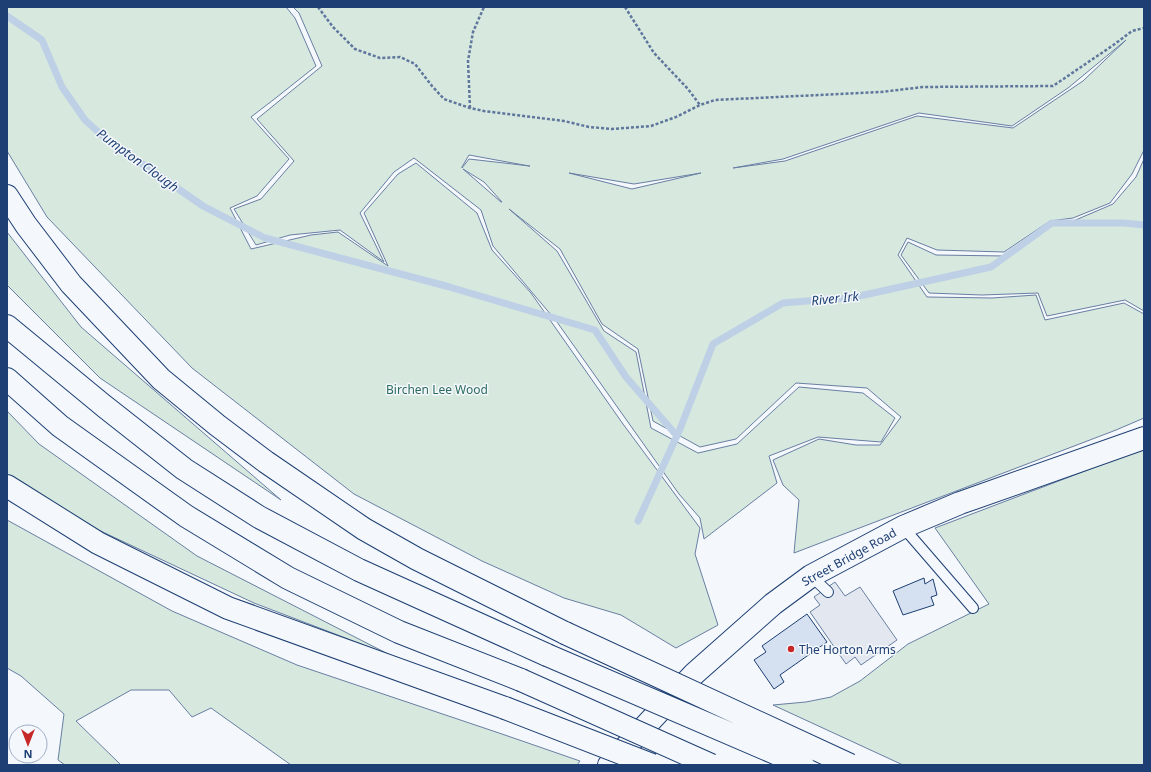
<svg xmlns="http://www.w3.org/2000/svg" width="1151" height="772" font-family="'Noto Sans',sans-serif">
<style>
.green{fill:#d7e8df;stroke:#687fa3;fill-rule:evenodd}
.parking{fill:#e3e8f0;stroke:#687fa3}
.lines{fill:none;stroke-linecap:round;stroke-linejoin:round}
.stream{stroke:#bed0e5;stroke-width:7}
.building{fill:#d5e0f0;stroke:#1d3f73}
.lane-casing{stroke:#1d3f73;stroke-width:12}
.secondary-casing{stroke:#1d3f73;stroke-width:24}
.highway-casing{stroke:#1d3f73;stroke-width:24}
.path{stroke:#5e769c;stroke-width:2.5;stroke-dasharray:3 2;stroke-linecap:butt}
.lane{stroke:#f4f7fb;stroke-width:10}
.secondary{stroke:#f4f7fb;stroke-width:22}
.highway{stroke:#f4f7fb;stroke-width:22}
.highway-bridge-casing{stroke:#1d3f73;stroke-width:24;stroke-linecap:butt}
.highway-bridge{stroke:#f4f7fb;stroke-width:22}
.poi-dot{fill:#c62828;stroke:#f4f7fb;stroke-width:1.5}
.labels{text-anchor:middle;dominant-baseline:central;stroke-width:3;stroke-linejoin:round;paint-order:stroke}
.park-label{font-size:12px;fill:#2c6c60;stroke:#f4f7fb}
.street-label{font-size:12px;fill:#1d3f73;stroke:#f4f7fb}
.poi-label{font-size:12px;fill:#1d3f73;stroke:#f4f7fb;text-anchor:start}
.water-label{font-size:13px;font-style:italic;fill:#1d3f73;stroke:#f4f7fb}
</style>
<rect width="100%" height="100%" fill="#f4f7fb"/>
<!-- green -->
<path class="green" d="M7,7h279l9,11 21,48 -39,31 -26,20 38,42 -32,37 -27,12 21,41 60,-14 27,-3 50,34 -24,-53 34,-39 18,-11 61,50 15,37 39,43 92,131 77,104 -5,26 23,71 -42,23 -55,-33 -57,-17 -82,-37 -128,-67 -162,-126 -145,-151 -40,-66z
M293,7h851v143l-12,24 -22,29 -37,15 -23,3 -46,31 -67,-2 -30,-12 -9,17 29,42 65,1 44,-3 9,25 79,-17 20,11v104l-28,12 -322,123 5,-53 -16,-15 -10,-25 46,-21 37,6h24l21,-28 -34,-29 -71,-5 -60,56 -36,8 -47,-26 -15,-72 -36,-25 -42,-75 -51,-40 48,42 47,80 32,21 15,76 47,25 39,-9 62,-57 64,6 32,25 -14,24 -63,-5 -49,19 8,27 -73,56 -4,-21 -21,-24 -122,-172 -64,-76 -12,-36 -67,-52 -20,14 -34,41 24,49 -44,-32 -50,5 -34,10 -22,-36 27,-10 33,-38 -37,-42 65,-53 -23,-53zM1126,40l-43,41 -70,47 -96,-12 -132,45 -52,7 50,-9 136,-46 93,13 56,-38zM469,155l60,11h1l-61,-7 -7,9v-1zM463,169l21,13 18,20h-1zM569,173l65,11 67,-11 -69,16z
M1144,159v152l-19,-11 -78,16 -9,-23 -56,2 -53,-2 -28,-38 7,-13 28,13 69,1 45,-33 21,-1 42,-18 23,-27z
M7,232l74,95 200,173 -181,-122 -93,-93z
M7,411l32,33 158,112 193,99 -136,-52 -162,-76 -85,-52z
M1144,449v316h-241l-130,-60 33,-3 25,-5 29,-16 48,-37 81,-40 -54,-76 171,-65z
M7,520l165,91 125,54 202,68 81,28 -3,4h-286l-80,-57 -19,9 -23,-27h-38l-55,31 45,44h-56l-7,-5 6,-46 -43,-38 -14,-8z"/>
<!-- parking -->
<path class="parking" d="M835,582l10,14 15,-9 37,53 -36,25 -6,-8 -9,7 -36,-52 10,-7 -6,-8z"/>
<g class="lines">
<!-- stream -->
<path class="stream" d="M7,16l35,24 20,47 23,33 20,18 98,68 62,32 181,48 149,44 31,47 51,59
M638,521l42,-92 33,-85 70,-41 72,-6 136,-30 61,-44h72l20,2"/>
</g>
<!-- building -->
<path class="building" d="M924,578l1,6 8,-5 4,16 -6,2 3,8 -31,10 -10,-24z
M807,614l20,28 -47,33 4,7 -10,7 -20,-29 12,-8 -4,-6z"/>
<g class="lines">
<!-- lane casing -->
<g class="lane-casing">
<path id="lane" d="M903,527l70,81
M811,576l17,16"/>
</g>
<!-- secondary casing -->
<g class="secondary-casing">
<path id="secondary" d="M609,765l85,-91 79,-70 38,-28 92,-49 57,-24 184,-65"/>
</g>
<!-- highway casing -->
<g class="highway-casing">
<path id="highway" d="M7,196l19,29 45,59 90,95 56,46 49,37 98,67 53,30 148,74
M7,326l97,80 80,63 75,48 100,53 188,85
M7,379l53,47 126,90 102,62 111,54 122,48
M7,486l91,57 130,65 277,100"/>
</g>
<!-- path -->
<path class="path" d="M318,7l15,20 22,22 25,9 20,-1 15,7 17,22 12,13 26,9 14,3 80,10 25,6 23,2 39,-3 25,-9 24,-12 15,-5 166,-8 42,-5 130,-1 59,-40 20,-15 12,-3
M625,7l29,46 34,36 12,16
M470,108l-2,-47 5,-29 11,-25"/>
<!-- lane -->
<use href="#lane" class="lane"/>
<!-- secondary -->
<use href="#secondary" class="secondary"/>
<!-- highway -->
<use href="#highway" class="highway"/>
<!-- highway-bridge casing -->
<g class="highway-bridge-casing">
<path id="highway-bridge" d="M565,633l285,132
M547,655l256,110
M521,680l190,85
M505,708l147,57"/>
</g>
<!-- highway-bridge -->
<use href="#highway-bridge" class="highway-bridge"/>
</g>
<!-- markers -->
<circle class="poi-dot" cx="791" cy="649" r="4"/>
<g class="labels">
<!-- park labels -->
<g class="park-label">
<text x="437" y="389">Birchen Lee Wood</text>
</g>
<!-- street labels -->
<g class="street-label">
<text transform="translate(849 557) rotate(-29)">Street Bridge Road</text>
</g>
<!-- poi labels -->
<g class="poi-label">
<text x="799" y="649">The Horton Arms</text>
</g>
<!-- water labels -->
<g class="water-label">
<text transform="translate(138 160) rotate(36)">Pumpton Clough</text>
<text transform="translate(835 298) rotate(-6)">River Irk</text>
</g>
</g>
<!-- border -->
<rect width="1151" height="772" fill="none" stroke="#1d3f73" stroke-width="16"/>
<!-- north arrow -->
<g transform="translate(28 744) rotate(180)"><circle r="19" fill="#f4f7fb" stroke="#9eadc5"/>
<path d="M0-3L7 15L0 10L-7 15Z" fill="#c62828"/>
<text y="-6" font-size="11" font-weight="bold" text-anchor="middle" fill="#1d3f73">N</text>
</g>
</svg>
